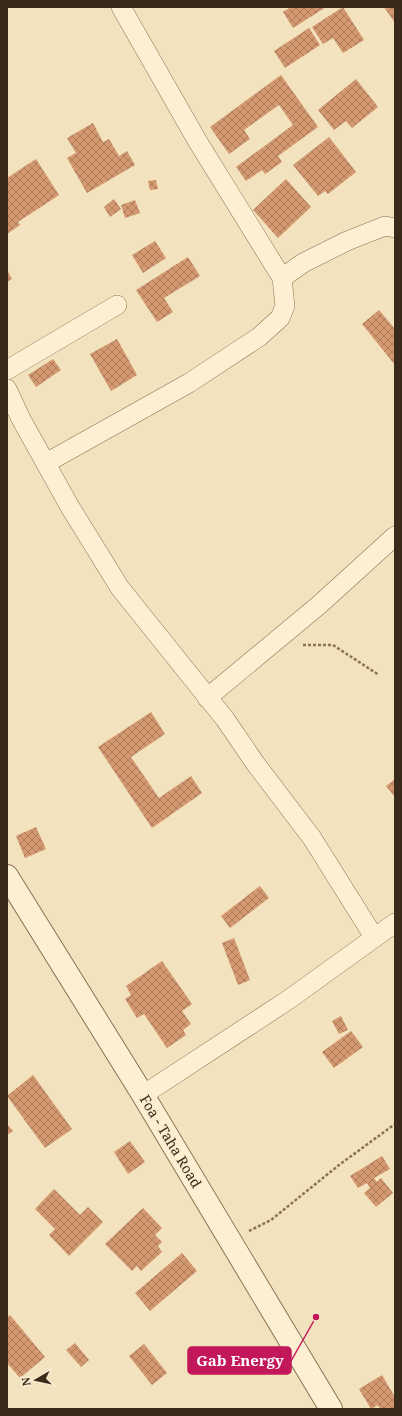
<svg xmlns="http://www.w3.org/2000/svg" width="402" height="1416" font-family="'Noto Serif',serif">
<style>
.building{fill:url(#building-cross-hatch)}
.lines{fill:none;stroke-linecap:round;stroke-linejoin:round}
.minor-casing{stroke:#8c7255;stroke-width:20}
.tertiary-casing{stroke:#8c7255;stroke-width:24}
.path{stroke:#8c7255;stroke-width:2.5;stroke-dasharray:3 2;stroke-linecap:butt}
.minor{stroke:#fcefd2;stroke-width:19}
.tertiary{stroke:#fcefd2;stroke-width:22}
.labels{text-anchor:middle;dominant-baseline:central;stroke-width:4;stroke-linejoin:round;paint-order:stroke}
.street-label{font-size:14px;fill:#3a2a1b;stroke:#f9eccf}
.leader{fill:none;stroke:#c2185b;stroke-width:1.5}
.callout-dot{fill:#c2185b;stroke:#f9eccf;stroke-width:1.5}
.callout{fill:#c2185b;stroke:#c2185b;stroke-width:1.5}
.callout-label{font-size:15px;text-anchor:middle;font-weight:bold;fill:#fff}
</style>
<defs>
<pattern id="building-cross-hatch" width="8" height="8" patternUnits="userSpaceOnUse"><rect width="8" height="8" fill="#d49970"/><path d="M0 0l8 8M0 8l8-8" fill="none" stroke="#ad7d5b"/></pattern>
</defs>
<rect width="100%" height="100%" fill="#f2e2be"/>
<!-- building -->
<path class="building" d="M291,7h35l-33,21 -10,-16z
M343,7l21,33 -21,13 -10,-15 -10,6 -11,-17z
M384,7h11v16z
M309,28l11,17 -35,23 -11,-17z
M281,75l37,52 -40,29 4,6 -17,12 -3,-4 -16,11 -10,-14 57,-42 -14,-20 -35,25 6,9 -21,15 -19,-27z
M356,79l22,28 -26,21 -6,-7 -12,9 -16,-20z
M93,123l10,19 6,-3 10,17 8,-5 8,14 -48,28 -20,-35 9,-5 -9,-15z
M329,137l27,35 -28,22 -3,-3 -7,5 -25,-31z
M36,159l23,36 -41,27 2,3 -13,9v-56z
M286,179l25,28 -33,31 -25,-28z
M156,180l2,9 -8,1 -2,-9z
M114,199l7,10 -11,8 -6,-10z
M135,200l5,13 -15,5 -4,-13z
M155,241l11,17 -23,15 -11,-18z
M188,257l12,19 -36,22 9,14 -16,10 -21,-32z
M7,270l5,9 -5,3z
M379,310l16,19v36l-33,-41z
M117,339l20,36 -26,16 -21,-37z
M53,359l8,11 -25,17 -8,-12z
M151,712l14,22 -34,23 28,41 32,-22 11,17 -50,35 -54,-81z
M395,779v18l-9,-11z
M36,827l10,22 -21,9 -9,-22z
M260,886l9,12 -39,30 -9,-12z
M234,938l16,42 -12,5 -16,-42z
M162,961l30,43 -10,7 9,13 -8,6 3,5 -19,13 -23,-34 -7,4 -12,-19 6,-4 -5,-9z
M341,1016l7,14 -9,4 -7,-13z
M351,1031l12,16 -29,21 -12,-16z
M33,1075l39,54 -27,19 -38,-52z
M7,1124l6,7 -6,4z
M130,1141l15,21 -17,12 -14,-22z
M382,1156l8,13 -16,9 3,4 4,-4 12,15 -17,14 -12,-14 6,-5 -3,-5 -9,5 -8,-12z
M54,1189l26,26 8,-8 15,15 -34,34 -20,-21 6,-6 -20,-20z
M143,1208l19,20 -7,7 7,7 -4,4 4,6 -21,19 -4,-5 -5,5 -27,-27z
M182,1253l15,18 -47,40 -15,-18z
M10,1315l35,42 -25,21 -13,-15v-46z
M75,1343l14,17 -8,7 -15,-17z
M144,1344l23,29 -15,12 -23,-29z
M382,1375l13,22v12h-15l-2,-4 -7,4 -12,-20z"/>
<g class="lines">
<!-- minor casing -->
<g class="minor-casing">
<path id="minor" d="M282,278l21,-15 44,-22 38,-15 10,2
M7,370l110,-65
M7,389l14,30 49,88 50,81 105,131 30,44 57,75 62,99
M46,463l143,-80 70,-46 21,-19 5,-12 -3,-28 -84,-136 -77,-135
M207,698l112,-93 76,-69
M143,1095l145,-95 107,-77"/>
</g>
<!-- tertiary casing -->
<g class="tertiary-casing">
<path id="tertiary" d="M7,876l136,219 188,314"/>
</g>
<!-- path -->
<path class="path" d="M303,645h30l46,30
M249,1231l22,-11 68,-55 56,-41"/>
<!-- minor -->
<use href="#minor" class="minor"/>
<!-- tertiary -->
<use href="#tertiary" class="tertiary"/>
</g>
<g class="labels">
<!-- street labels -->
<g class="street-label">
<text transform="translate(171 1141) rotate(59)">Foa - Taha Road</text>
</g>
</g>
<!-- callouts -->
<path class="leader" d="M316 1317L291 1361"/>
<circle class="callout-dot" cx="316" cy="1317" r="4"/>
<rect class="callout" x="188" y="1347" width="103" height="27" rx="4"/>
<g class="callout-label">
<text x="240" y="1366">Gab Energy</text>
</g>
<!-- border -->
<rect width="402" height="1416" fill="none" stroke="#3a2a1b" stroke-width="16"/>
<!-- north arrow -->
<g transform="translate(36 1380) rotate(261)" stroke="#f9eccf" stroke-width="3" paint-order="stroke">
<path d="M0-3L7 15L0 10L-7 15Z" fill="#3a2a1b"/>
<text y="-6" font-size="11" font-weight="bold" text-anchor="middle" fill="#3a2a1b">N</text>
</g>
</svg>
